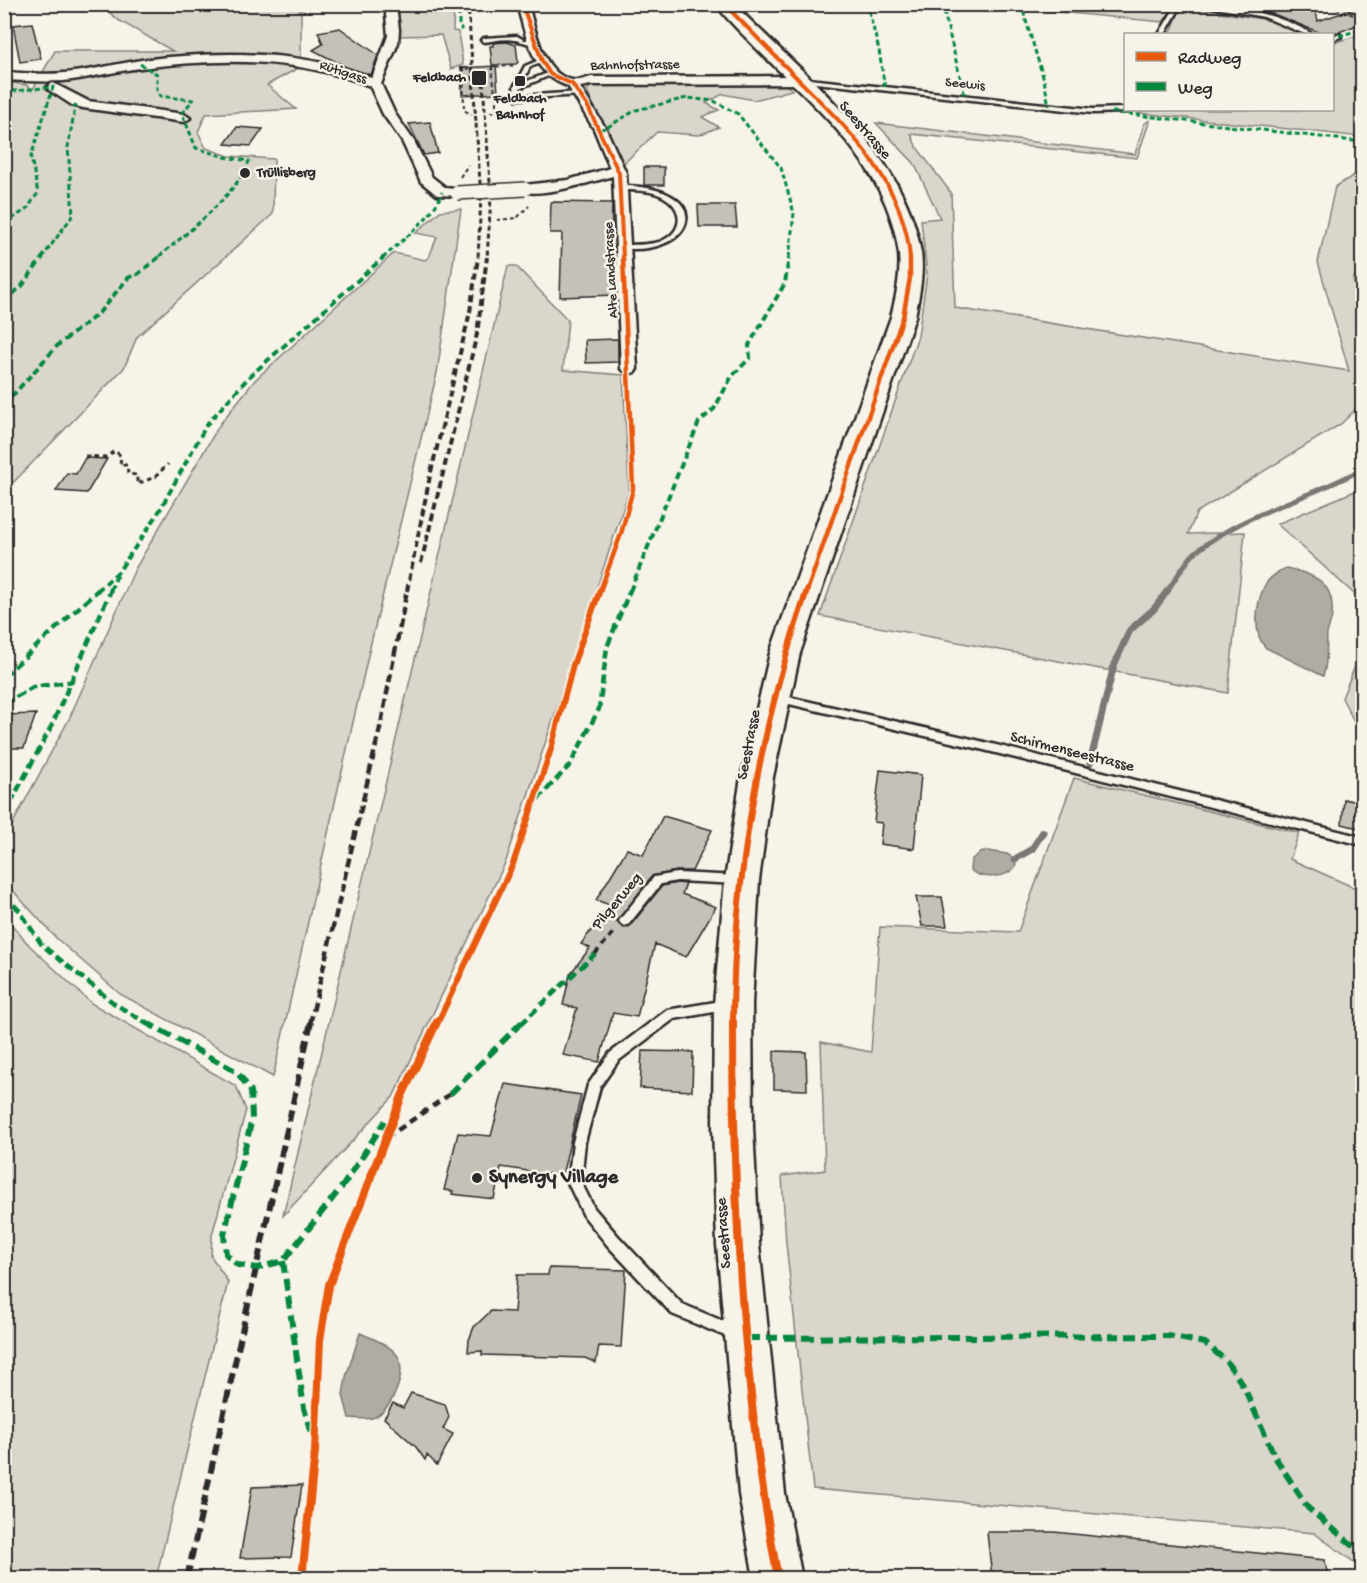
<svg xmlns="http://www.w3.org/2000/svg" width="1367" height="1583" font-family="'Gochi Hand',sans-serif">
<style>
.green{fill:#dad6cc;stroke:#82807c;stroke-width:1.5}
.water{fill:#afaca4;stroke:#7a7874;stroke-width:1.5}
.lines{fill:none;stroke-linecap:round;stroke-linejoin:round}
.stream-far2{stroke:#7a7874;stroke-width:4}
.stream-far1{stroke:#7a7874;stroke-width:5}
.stream{stroke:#7a7874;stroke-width:7}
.building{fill:#c4c1b9;stroke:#2b2b2b;stroke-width:1.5}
.service-casing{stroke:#2b2b2b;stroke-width:5}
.minor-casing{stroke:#2b2b2b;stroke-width:5}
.primary-casing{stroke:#2b2b2b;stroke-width:5}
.path-far3{stroke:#2b2b2b;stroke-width:2;stroke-dasharray:4 3;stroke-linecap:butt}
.path-far2{stroke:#2b2b2b;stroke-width:3;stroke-dasharray:4.5 4;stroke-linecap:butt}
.path-far1{stroke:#2b2b2b;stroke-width:4;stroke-dasharray:6 4.5;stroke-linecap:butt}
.path{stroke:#2b2b2b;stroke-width:4.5;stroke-dasharray:8 6;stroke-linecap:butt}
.service{fill:#f7f3e8;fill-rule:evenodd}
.minor{fill:#f7f3e8;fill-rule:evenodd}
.primary{fill:#f7f3e8;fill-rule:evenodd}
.rail-far3{stroke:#2b2b2b;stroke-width:3;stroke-dasharray:5 3;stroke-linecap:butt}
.rail-far2{stroke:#2b2b2b;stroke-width:4;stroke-dasharray:7 4;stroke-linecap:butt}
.rail-far1{stroke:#2b2b2b;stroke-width:4.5;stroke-dasharray:9 4.5;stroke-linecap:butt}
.rail{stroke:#2b2b2b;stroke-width:6;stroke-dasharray:12 6;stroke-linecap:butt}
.minor-bridge-casing{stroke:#2b2b2b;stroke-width:16;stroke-linecap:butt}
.minor-bridge{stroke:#f7f3e8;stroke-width:13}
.quiet-far3{stroke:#00873e;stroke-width:3;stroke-dasharray:5 3;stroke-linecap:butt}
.quiet-far2{stroke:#00873e;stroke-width:4;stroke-dasharray:7 4;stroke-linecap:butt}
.quiet-far1{stroke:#00873e;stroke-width:4.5;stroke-dasharray:9 4.5;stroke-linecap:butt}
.quiet{stroke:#00873e;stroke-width:6;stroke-dasharray:12 6;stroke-linecap:butt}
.cycleway-far3-casing{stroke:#f7f3e8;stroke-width:6}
.cycleway-far2-casing{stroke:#f7f3e8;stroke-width:8}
.cycleway-far1-casing{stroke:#f7f3e8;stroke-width:10}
.cycleway-casing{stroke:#f7f3e8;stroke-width:11}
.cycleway-far3{stroke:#e8590c;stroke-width:4}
.cycleway-far2{stroke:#e8590c;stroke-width:4.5}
.cycleway-far1{stroke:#e8590c;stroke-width:6}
.cycleway{stroke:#e8590c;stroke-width:8}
.poi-dot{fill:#2b2b2b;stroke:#f7f3e8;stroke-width:2}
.labels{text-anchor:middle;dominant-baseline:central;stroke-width:5;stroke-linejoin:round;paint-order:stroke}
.far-street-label{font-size:14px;fill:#2b2b2b;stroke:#f7f3e8}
.far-poi-label{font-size:14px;font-weight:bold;fill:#2b2b2b;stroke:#f7f3e8;text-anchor:end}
.street-label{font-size:16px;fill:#2b2b2b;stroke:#f7f3e8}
.near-poi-label{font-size:20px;font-weight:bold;fill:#2b2b2b;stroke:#f7f3e8;text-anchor:start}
</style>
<rect width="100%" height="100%" fill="#f7f3e8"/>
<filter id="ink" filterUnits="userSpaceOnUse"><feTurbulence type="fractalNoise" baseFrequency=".0167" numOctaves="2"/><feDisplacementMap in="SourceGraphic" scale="12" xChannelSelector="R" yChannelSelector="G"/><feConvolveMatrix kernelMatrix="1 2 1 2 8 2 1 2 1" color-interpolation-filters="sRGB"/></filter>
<g filter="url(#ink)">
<!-- green -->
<path class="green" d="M101,5h200v56l3,4 -37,20 29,24 -90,5 -8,18 8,16 23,8 45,3 -1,55 -136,123 -13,31 -119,123v-409l21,3 7,4 22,-38h118l-55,-31z
M393,5h61l-1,26 5,1 5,33 -12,4 -10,-34 -43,1z
M1026,5h147l96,15 34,14h-133l9,-21 -9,-1 -7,10 -136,-13z
M1362,34v103l-223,-24 4,-3h189l1,-67z
M617,83l72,3 96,-2 7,6 -38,10 -31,-6 -17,9 13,7 -17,7 17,10 -20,8 -42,-3 -35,33 -35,-74 4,-6z
M1150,120l-13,38 -226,-24 5,12 35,47 4,115 394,63 -31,-109 17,-75 27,-17v94l-9,16 9,28v95l-21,21 -144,88 -9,22 57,-2 -17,161 -408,-77 98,-280 9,-62 -6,-54 19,-2 -26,-55 -38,-40 259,31 9,-30z
M461,209l-24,164 -67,274 -97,430 -153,-83 -64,-56 -51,-56v-44l64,-119 66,-150 85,-145 35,-44 139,-127 31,7 4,-3 8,-20 -21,-4 24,-22z
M508,266h8l52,54 -5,50 60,5 6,116 -123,370 -113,236 -110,119z
M1362,488v113l-85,-77z
M1362,649v88l-20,-39z
M1074,778l225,55 -9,26 72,32v677l-48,-35 -501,-44 -27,-246 -4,-67 43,-6 -4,-128 50,10 9,-125 138,5z
M4,916l26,30 61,57 145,83 10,24 -34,125 -1,21 17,26 -72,296h-151z"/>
<!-- water -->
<path class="water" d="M1286,568c28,7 49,13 46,48 -1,6 -4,12 -5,18 -1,15 1,29 -4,42l-57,-28c-14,-14 -10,-44 -2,-61 4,-9 14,-15 22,-19z
M988,851l19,3 8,5 1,7c-10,13 -34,14 -46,4l1,-10 9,-7z
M360,1333c11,5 29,11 37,22 12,16 -6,58 -25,63 -7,2 -17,0 -23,0l-6,-23 3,-18z"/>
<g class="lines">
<!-- stream-far2 -->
<path class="stream-far2" d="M1336,4l26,10"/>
<!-- stream-far1 -->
<path class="stream-far1" d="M1167,591c9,-12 18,-30 30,-40 48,-39 112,-52 165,-82"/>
<!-- stream -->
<path class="stream" d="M1090,763l24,-98 16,-35 24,-21 14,-19
M1015,859l17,-10 11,-17"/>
</g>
<!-- building -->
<path class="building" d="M1314,4l4,17 44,-15v17l-23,9 -16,2 -72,-29z
M32,23l9,36 -21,3 -7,-37z
M340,28l38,27 -7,20 -25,-8 -33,-17 10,-6 -5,-12z
M507,42l9,3 2,17 -2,2 -24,1 -2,-19h3v-3z
M496,66l2,27 -36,2 -1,-27z
M430,122l8,31 -14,2 -15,-31z
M237,127l26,2 -12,17 -26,-2z
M644,167h20v18h-20z
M551,202l61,1 -1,48h3l2,44 -56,2 2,-64h-12z
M698,205h37l2,22h-38z
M618,339v23l-32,1 -1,-23z
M85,458l22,1 -20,34 -31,-2 11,-18 9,1z
M36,714l-12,34h-20v-33z
M880,770l41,5 -7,74 -34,-5 2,-21 -8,-1z
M1344,799l18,4v26l-20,-5z
M663,816l49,14 -20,41h-15l-25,5 -35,46 7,6 6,-2 32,-40 15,-3 9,1 -4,10 34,13 -30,50 -31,-13 -18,73 -24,-4 -14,49 -36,-7 14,-47 -14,-3 7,-31 20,-26 -9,-4 29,-39 -14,-5 31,-51 16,6z
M916,897h26l5,29h-25z
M642,1051l51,1 -1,39 -52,-3z
M774,1051l32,1 1,38 -33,-1z
M505,1084l76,11 -19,81 -61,-9 -7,32 -42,-5 1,-3 -9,-1 14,-57 33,3z
M549,1268l77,2 -5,77 -22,-1 -3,17 -11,-5 -103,-3v-4l-14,1 1,-12 5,-13 17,-16 23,1 3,-37h31z
M411,1393l34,11 4,13 -6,12 10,5 -16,31 -10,-10 -2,5 -9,-13 -32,-29 9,-15 10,5z
M302,1485l-11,72 -51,1 12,-71z
M987,1532h67l271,28 3,18h-336z"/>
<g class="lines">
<!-- service casing -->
<g class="service-casing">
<path id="service" d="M1177,4h5l-17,30h-6z
M1195,4c35,0 87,11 117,30h-7l-41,-17z
M1339,34l2,1v2l-9,3v-4z
M517,36l7,4h11l3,2c-11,4 -14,-1 -24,-2 -9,-2 -21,1 -30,2l-3,-2 3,-2z
M542,59l2,1v2l-14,5 -8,16 26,-10 5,1 -33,14 1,8 58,-4 2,1v2l-65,4 -2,-12 11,-21z
M799,78l294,31 33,-1 6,2 -3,2 -36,1 -296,-32 -1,-1z
M628,186c89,3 68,72 -8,62l-2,-1 4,-2c12,0 25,0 37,-3 26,-9 26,-36 1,-47 -13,-5 -27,-5 -41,-5l-3,-2 3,-2z
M776,694l196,45 390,98v8l-390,-98 -200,-47 -1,-2 1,-2z
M677,873l62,3 4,1 2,3 -2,3 -4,1 -62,-3 -16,3 -32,40 -4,2 -4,-2 -2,-3 2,-3 33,-41z
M727,1000l4,1 2,4 -2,4 -57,10 -56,42 -18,26 -15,55 -4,40 13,26 24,28 64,68 60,25 2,5 -2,5 -5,2 -65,-27 -64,-68 -24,-30 -16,-33 5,-41 15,-57 22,-32 57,-43z"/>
</g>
<!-- minor casing -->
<g class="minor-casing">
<path id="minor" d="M385,4h11l3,26 -1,13 -17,41 14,30 19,27 18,36 14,11 16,2 2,3 -2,3 -25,-1 -16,-13 -19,-41 -19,-27 -13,-28c-74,-29 -151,-28 -229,-18 -26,3 -51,10 -77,13 -20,1 -40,0 -60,-1v-8c20,1 40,3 60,1 26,-2 51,-9 77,-13 78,-9 157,-11 231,18l16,-42z
M517,4h11c7,25 14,70 44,76 6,1 13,-1 19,-3l208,-1 6,4 -6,4 -208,1 -11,2 26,42 20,44 11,196 -2,3 -6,2 -8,-5 -8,-193c-18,5 -82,25 -95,13l7,-4 43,-5 42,-12 -16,-39 -26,-43c-36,-11 -42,-50 -51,-82z
M53,83l35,18 96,13 6,4 -6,4 -101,-14 -11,-3 -23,-15 -2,-3z"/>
</g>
<!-- primary casing -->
<g class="primary-casing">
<path id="primary" d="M716,4h18c68,70 173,149 187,249 3,21 -2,43 -6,64l-115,336 -27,124 -14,103 -7,124 1,123 6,118 26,249 17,84h-48l-15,-84 -22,-249 -4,-118 1,-123 11,-124 16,-103 29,-124 121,-336c5,-20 10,-42 8,-63 -10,-88 -84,-147 -143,-206 -13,-14 -29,-28 -40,-44z"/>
</g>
<!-- path-far3 -->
<path class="path-far3" d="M1323,4l39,14
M460,68l9,1
M463,69l1,41 8,5
M490,112h22
M497,112l-5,-45 21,-1
M460,177l8,-12
M497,220l20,-2 12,-12"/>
<!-- path-far2 -->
<path class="path-far2" d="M85,456l20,1 10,-6 6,5 -1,9h7l1,9 9,1v9l18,-7 13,-13"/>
<!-- path-far1 -->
<path class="path-far1" d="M595,954l19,-22"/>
<!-- path -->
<path class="path" d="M386,1138l64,-44"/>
<!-- service -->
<use href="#service" class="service"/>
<!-- minor -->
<use href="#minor" class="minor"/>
<!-- primary -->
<use href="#primary" class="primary"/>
<!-- rail-far3 -->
<path class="rail-far3" d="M468,4l13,193 -3,61
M483,82l8,115 -4,61"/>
<!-- rail-far2 -->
<path class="rail-far2" d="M421,563l56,-229 10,-77
M407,591l23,-115 40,-164 8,-55"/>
<!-- rail-far1 -->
<path class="rail-far1" d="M310,1024l71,-300 26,-134"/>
<!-- rail -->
<path class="rail" d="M187,1578l124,-556"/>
<!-- minor-bridge casing -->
<g class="minor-bridge-casing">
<path id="minor-bridge" d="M457,193l68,-4"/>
</g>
<!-- minor-bridge -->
<use href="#minor-bridge" class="minor-bridge"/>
<!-- quiet-far3 -->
<path class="quiet-far3" d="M459,4v22l3,4
M867,4l12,46 6,39
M942,4l23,93
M1021,4l23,76 5,26
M1339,36l23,-7
M140,64l17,10v16l3,6 33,4 -11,13 14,35 29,9 24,4c-12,33 -64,74 -92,97
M4,92l49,-5 -22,70 7,36 -11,16 -23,15
M1112,112l250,30
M600,129l6,-1 30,-18 51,-12 27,3 24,13 43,54 13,45 -5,45
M42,258l31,-43 -5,-68 8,-45
M383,258c17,-16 53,-43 59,-66"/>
<!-- quiet-far2 -->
<path class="quiet-far2" d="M4,301l18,-15 21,-29
M4,405l54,-60 40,-31 30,-36 10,-4 21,-17
M97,591l21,-19 38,-55 51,-93 42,-47 135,-120
M110,591l7,-16
M630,591l69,-169 15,-13 18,-33 18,-18 -1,-13 36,-62 4,-26"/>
<!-- quiet-far1 -->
<path class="quiet-far1" d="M4,676l94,-86
M4,704l29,-17 41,-6
M537,800l33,-35 29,-56 8,-62 23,-57
M4,815l47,-88 60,-137
M4,895l15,15 23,35 73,59 33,20
M521,1024l74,-70"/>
<!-- quiet -->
<path class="quiet" d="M145,1022l92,50 14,19 1,28 -28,116 2,19 12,11 20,3 25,-7 61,-77 41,-63
M450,1094l72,-72
M283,1261l21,147 7,25
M748,1338l420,-2 37,7 22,19 16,23 32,72 33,51 54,45"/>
<!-- cycleway-far3 casing -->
<g class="cycleway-far3-casing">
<path id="cycleway-far3" d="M522,4l20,57 8,13 22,10 16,23 31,66 4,85
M724,4c25,25 49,50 74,75 50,50 107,104 112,179"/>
</g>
<!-- cycleway-far2 casing -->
<g class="cycleway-far2-casing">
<path id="cycleway-far2" d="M600,591l21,-57 12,-45 -10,-232
M807,591l96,-274 7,-39v-21"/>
</g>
<!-- cycleway-far1 casing -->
<g class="cycleway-far1-casing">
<path id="cycleway-far1" d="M437,1024l76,-160 38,-115 22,-84 27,-75
M733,1024c0,-144 27,-299 74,-434"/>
</g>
<!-- cycleway casing -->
<g class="cycleway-casing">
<path id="cycleway" d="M733,1022c0,186 10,373 45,556
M302,1578l13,-127 5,-111 9,-55 73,-189 35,-74"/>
</g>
<!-- cycleway-far3 -->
<use href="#cycleway-far3" class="cycleway-far3"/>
<!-- cycleway-far2 -->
<use href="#cycleway-far2" class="cycleway-far2"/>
<!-- cycleway-far1 -->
<use href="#cycleway-far1" class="cycleway-far1"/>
<!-- cycleway -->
<use href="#cycleway" class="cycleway"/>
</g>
</g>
<!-- markers -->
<g class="poi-dot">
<rect x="471" y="70" width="16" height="16" rx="3"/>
<rect x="514" y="75" width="12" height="12" rx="3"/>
<circle cx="245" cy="173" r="6"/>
<circle cx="477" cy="1178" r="6"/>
</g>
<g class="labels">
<!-- far-street labels -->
<g class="far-street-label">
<text transform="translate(635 66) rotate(-1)">Bahnhofstrasse</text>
<text transform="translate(343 73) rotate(18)">Rütigass</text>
<text transform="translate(965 85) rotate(6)">Seewis</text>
<text transform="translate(612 270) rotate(-93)">Alte Landstrasse</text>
</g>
<!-- far-poi labels -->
<g class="far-poi-label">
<text x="466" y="78">Feldbach</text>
<text x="520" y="99" text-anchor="middle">Feldbach<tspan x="520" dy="16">Bahnhof</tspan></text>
<text x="257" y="173" text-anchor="start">Trüllisberg</text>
</g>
<!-- street labels -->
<g class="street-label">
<text transform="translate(864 131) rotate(49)">Seestrasse</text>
<text transform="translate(750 745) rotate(-79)">Seestrasse</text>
<text transform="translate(1072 753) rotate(14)">Schirmenseestrasse</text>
<text transform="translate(618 902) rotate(-50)">Pilgerweg</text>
<text transform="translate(725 1233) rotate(-94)">Seestrasse</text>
</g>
<!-- near-poi labels -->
<g class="near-poi-label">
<text x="489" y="1178">Synergy Village</text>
</g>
</g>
<!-- margin -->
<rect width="1367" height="1583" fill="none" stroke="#f7f3e8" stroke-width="24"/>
<rect x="12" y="12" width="1343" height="1559" fill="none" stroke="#2b2b2b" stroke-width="2" filter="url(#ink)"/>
<!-- legend -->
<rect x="1124" y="33" width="210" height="78" fill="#f7f3e8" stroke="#a5a39c" stroke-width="1.5"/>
<rect x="1136" y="52" width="30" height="9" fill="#e8590c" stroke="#a5a39c" stroke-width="1.5"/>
<text x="1178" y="63" font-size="18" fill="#2b2b2b">Radweg</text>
<rect x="1136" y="82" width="30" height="9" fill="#00873e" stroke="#a5a39c" stroke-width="1.5"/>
<text x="1178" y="93" font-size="18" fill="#2b2b2b">Weg</text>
</svg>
